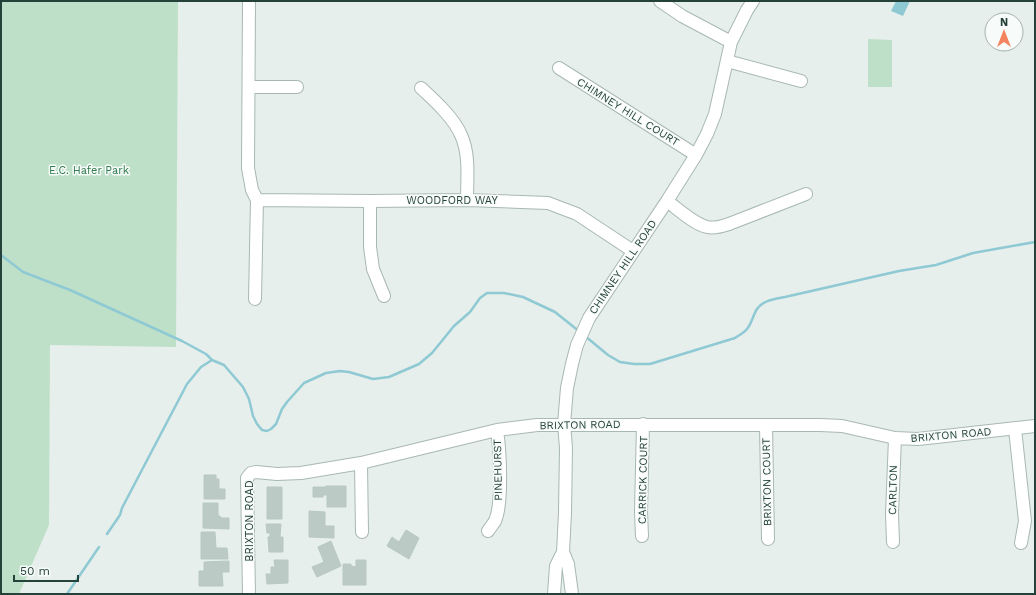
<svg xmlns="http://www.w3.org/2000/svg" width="1036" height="595" font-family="'Work Sans',sans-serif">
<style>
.green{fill:#bfe0c8}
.water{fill:#8ec9d4}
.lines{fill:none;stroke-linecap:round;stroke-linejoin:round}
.stream{stroke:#8ec9d4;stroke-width:2.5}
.building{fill:#bbcac4;stroke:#b8c9c2}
.minor-casing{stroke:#a8b8b2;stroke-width:14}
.minor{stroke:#fff;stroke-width:12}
.labels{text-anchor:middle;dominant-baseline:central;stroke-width:3;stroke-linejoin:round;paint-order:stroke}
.street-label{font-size:11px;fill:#24423a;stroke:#f7fbf9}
.park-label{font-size:11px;fill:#2d7a4b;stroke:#f7fbf9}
</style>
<rect width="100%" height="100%" fill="#e6efeb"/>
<!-- green -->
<path class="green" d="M1,1h177l-2,346 -126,-2 -1,180 -30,69h-18z
M868,39l24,1v47h-24z"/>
<!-- water -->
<path class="water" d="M896,1h14l-7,15 -12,-5z"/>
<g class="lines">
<!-- stream -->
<path class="stream" d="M1,255l22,17 47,18 112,51 24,13 6,6 12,5 19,22 6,12 4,17 4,8 5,6 5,1 4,-2 5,-5 6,-15 5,-7 17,-19 22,-10 14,-2 9,1 24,7 16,-2 30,-13 13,-11 22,-27 16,-14 10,-14 7,-5h17l19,4 32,15 25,20
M585,336l23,19 12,7 14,2h16l85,-26c4,-3 9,-5 12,-9 5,-6 6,-14 10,-20 6,-9 18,-10 28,-12l114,-26 37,-6 37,-12 62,-11
M107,534l13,-19 2,-7 65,-124 14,-17 11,-7
M67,594l32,-47"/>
</g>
<!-- building -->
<path class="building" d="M204,475h12v4h3v10h6v10h-21z
M326,486h20v21h-19v-12h-4v2h-10v-10h13z
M267,487h15v32h-15z
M203,503h15v13h2l1,2h8v11l-26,-1z
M309,511l16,1v14h9v12l-25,-1z
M266,524h15l-1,13h3v15h-14l-1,-15h2v-4h-3z
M406,530l13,8 -10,21 -22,-13 5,-9 7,5z
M201,532h14l1,16h11l1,11h-27z
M331,541l10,25 -24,11 -5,-10 12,-5 -6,-15z
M274,560h14v23l-21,1 -1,-10h5v-7h4z
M356,560h10v25h-23v-21h8v2l5,1z
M229,561v11h-7l1,14h-24v-15h5v-9z"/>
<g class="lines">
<!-- minor casing -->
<g class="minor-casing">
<path id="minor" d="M249,1l-1,167 4,22 5,10 -2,99
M660,1l22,15 49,26
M727,61l74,20
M559,68l137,87
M249,87h48
M421,88c13,12 33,30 40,47 9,19 6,44 6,65
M257,200l113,1 97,-1 81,3 29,11 56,37
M370,201v46l3,22 11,27
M667,201c11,8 27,23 40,26 8,2 16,-1 22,-3l77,-30
M766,425l2,114
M1015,429l10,92 -4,22
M361,463l1,69
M488,531c2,-3 5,-7 7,-10 8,-18 5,-71 2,-91
M642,536l-1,-24 2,-88
M893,542l-1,-28 3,-76
M563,552l5,12 4,30
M249,594l-2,-116 4,-5 5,-1 21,2 24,-1 60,-10 136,-33 40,-5h283l22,1 53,12 23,1 117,-13
M554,594l2,-28 7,-14 2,-39 1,-65 -2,-24 3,-36 5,-24 5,-19 12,-27 78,-117 29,-46 11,-21 8,-20 16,-72 16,-32 6,-9"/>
</g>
<!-- minor -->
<use href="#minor" class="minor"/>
</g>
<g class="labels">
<!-- street labels -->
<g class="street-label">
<text transform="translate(628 112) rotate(32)">CHIMNEY HILL COURT</text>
<text x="452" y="200">WOODFORD WAY</text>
<text transform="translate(623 267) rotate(-56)">CHIMNEY HILL ROAD</text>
<text transform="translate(580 425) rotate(-1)">BRIXTON ROAD</text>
<text transform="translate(951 435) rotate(-5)">BRIXTON ROAD</text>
<text transform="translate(498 470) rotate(-91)">PINEHURST</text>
<text transform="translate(643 480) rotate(-89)">CARRICK COURT</text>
<text transform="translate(767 482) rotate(-91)">BRIXTON COURT</text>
<text transform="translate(893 490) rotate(-89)">CARLTON</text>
<text transform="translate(249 521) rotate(-90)">BRIXTON ROAD</text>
</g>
<!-- park labels -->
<g class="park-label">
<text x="89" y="170">E.C. Hafer Park</text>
</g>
</g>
<!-- border -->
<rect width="1036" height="595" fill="none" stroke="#24423a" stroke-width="4"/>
<!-- north arrow -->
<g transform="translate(1004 32)"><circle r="19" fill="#f7fbf9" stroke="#a3b1ad"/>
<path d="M0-3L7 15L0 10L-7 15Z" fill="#f4845f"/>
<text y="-6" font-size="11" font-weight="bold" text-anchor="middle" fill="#24423a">N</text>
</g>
<!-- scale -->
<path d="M14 575v6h64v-6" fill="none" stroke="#24423a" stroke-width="2"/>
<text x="20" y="575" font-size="12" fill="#24423a" stroke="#f7fbf9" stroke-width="3" paint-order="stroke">50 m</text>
</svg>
